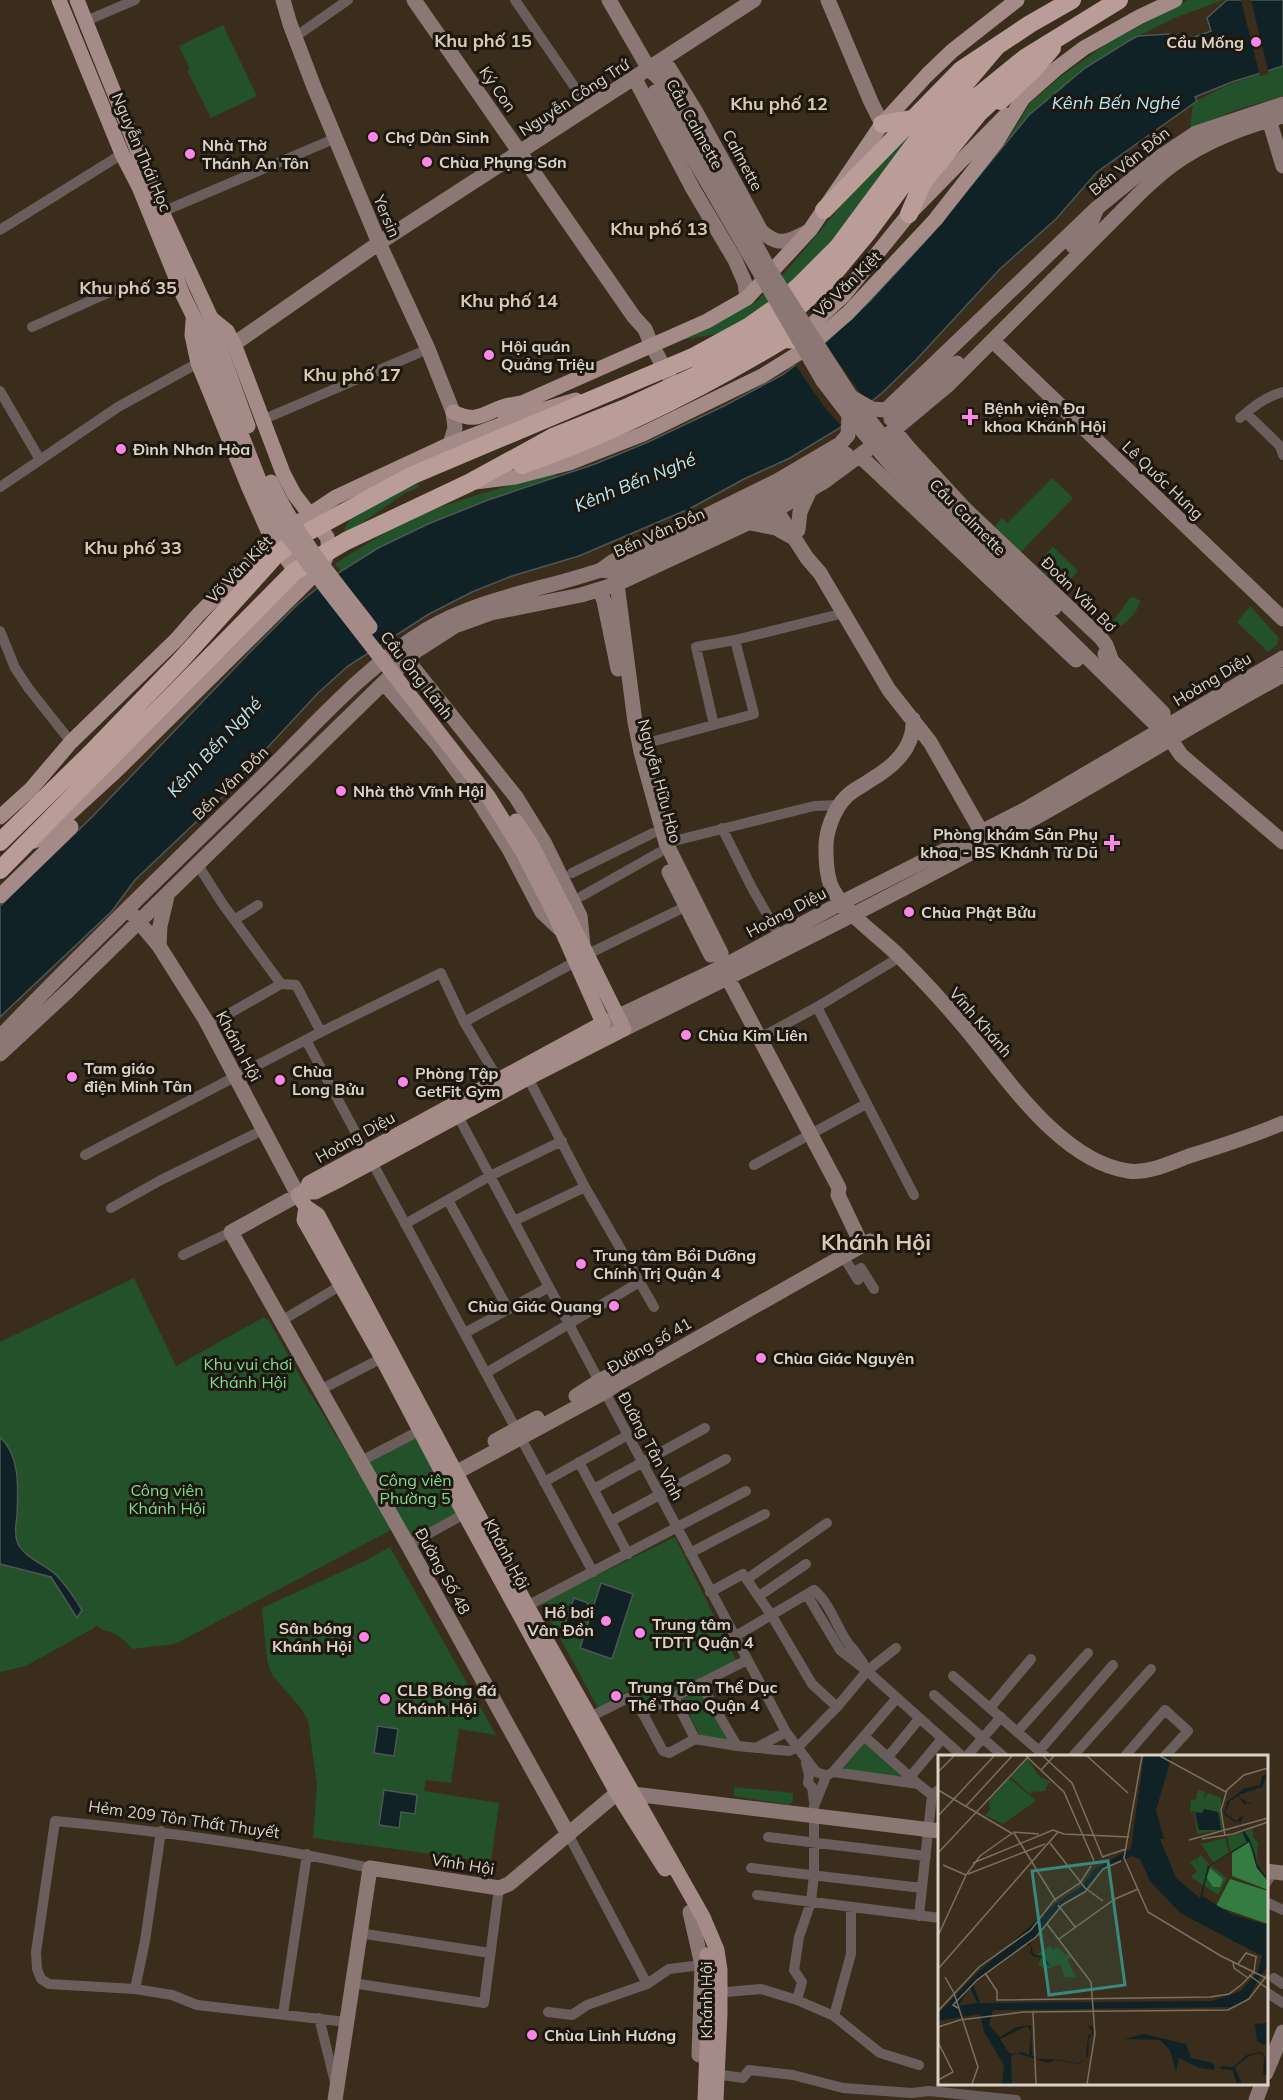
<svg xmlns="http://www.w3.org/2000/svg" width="1283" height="2100" font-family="Mulish,sans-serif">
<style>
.green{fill:#22512a}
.water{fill:#112226;stroke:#4d5756;stroke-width:1.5}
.pier{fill:#3b2d1b}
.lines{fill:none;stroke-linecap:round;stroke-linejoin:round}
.street{stroke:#6a5e5c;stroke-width:10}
.secondary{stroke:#8b7875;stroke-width:15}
.primary{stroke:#a48b88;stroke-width:15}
.highway{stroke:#ba9d99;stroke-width:18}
.secondary-bridge{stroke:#8b7875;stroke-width:15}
.primary-bridge{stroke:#a48b88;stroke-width:15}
.poi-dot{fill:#fa87e7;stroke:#1d170f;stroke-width:2}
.labels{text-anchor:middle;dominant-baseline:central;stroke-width:6;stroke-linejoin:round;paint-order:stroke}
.poi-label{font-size:16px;font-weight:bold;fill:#dad2c7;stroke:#1d170f;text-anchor:start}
.street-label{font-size:16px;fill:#dad2c7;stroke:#1d170f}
.park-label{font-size:16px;fill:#7ddf8d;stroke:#1d170f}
.neighbourhood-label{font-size:18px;font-weight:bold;fill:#dac9b3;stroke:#1d170f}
.water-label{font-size:18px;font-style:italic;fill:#b3eaf9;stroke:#1d170f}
.district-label{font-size:22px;font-weight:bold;fill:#dac9b3;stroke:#1d170f}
.inset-river{fill:none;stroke:#112226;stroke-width:3}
.inset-road{fill:none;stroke:#7b6f60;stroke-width:1.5}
.view{fill:#388880;fill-opacity:0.15;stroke:#388880;stroke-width:3}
.inset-edge{fill:none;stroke:#dad2c7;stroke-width:3}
</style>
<rect width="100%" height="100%" fill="#3b2d1b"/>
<!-- green -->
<path class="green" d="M1188,0h35l-46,17 -47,23 -127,107 27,-44 30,-26 49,-35z
M223,25l34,71 -46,22 -24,-48 3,-1 -11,-23z
M1283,66v30l-50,15 -43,19 3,-27 30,-16z
M907,134l4,4 -76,102 -71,68 -46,26 -44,7 82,-39 33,-34 76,-91z
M555,472l2,5c-44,15 -89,28 -131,48 -29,13 -57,29 -85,46l-6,-7c36,-24 73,-46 114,-60 35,-12 71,-21 106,-32z
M1052,478l21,20 -53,55 -26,-26 8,-9 5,5z
M418,484l1,3 -14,6 -59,41 -2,-4c6,-22 54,-37 74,-46z
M1053,547l25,24 -16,17 -23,-20 4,-4 -4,-4z
M1134,597l6,4c-2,11 -16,26 -26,27l-3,-4 19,-26z
M1250,606l29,32 -2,7 -9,7 -31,-30z
M134,1278l42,88 88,-49 2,3 2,-1 33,59 92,151 -218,115 -43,5c-6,-7 -11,-12 -19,-16 -7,-3 -12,-2 -17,-8l-2,3 -68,38 -26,6v-108l51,13 26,41 5,-8 -28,-37 -12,-6 -23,-21 -3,-9 2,-36 -13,-59 -5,-5v-95z
M419,1434l43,76 -53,31 -45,-78z
M675,1537l62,125 -91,46 -12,-20 -36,20 -57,-105z
M390,1547l106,188 -37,-6 -8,54 -25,-3 -2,11 75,12 -8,59 -178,-24 4,-53 -9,-65 -8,-13 -28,-32 -5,-14 -5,-53 101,-46z
M697,1688l30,51 -1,1 -24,-4 -3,-2 -18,-36z
M865,1742l35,30v6l-57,-9z
M734,1787l59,6v8l-4,4 -55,-9z"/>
<!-- water -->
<path class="water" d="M1227,0h56v66l-51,16 -37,15 2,4 -100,71 -41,47 -56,50 -84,91 -33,32 -45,37 -48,29 -46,21 -53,29 -112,48 -67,20 -40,16 -43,22 -81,52 -30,27 -51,55 -30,35 -102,97 -23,31 -112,106v-111l92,-89 160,-167 45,-45 30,-25 51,-32 50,-24 60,-24 107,-36 53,-22 78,-37 56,-30 43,-32 45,-42 58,-63 101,-123 56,-47 45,-28 8,-4 31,-2 5,11 37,-14 -4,-13z
M0,1437c21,19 18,53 17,79 -1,9 -3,19 1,28 7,13 25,20 36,29 11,10 20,24 28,37l-5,8 -26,-41 -51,-13z
M601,1583l32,11 -21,65 -32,-11z
M574,1598l14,5 -11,31 -14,-5z
M378,1726l20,3 -4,27 -20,-3z
M384,1790l33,5 -2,19 -14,-2 -2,16 -20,-3z"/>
<!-- pier -->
<path class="pier" d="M1241,0h10l18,74 -9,2z
M823,341l43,60 -23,27 -18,-20 -31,-45z"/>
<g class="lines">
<!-- street -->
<path class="street" d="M515,0l74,108
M86,21l49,-21
M295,37l53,-37
M162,212l174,-74
M0,230l122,-76
M32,327l89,-40
M0,391l39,67
M1246,413l34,33 3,9
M1240,418c14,-12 25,-21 43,-26
M262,420l166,-71
M0,487l118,-80 80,-44
M0,631l15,37 14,21 42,53
M714,725l-18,-78 39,-7 109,-27
M640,745l114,-31 -19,-74
M722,828l30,60 28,49
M666,843l148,-37 25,-1
M198,865l24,38 59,81 15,1 25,47
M572,873l81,-40
M582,896l78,-44
M234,920l24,-15
M588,954l105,-51
M817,1007l97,188
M464,1022l111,-60
M209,1025l72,-41
M760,1038l57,-31 83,-50
M306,1040l60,112
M528,1078l57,109
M458,1116l328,616 30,40 6,2 3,5 -11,27v69l-3,27 -12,35 -5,33 8,12 -5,18
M85,1155l236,-123 120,-59 23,49 34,57
M372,1162l221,410
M754,1165l112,-61
M448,1200l60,109
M111,1208l50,-28 102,-50
M514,1221l71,-34 69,120
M405,1224l85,-48 72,-35
M183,1255l48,-23
M843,1256l15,24
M853,1272l8,-4 13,21
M281,1321l59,-35
M465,1333l84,-46
M486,1373l152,-90
M320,1390l62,-32
M361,1461l58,-30
M579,1462l49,92
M544,1482l84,-47
M594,1489l111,-61
M611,1521l115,-62
M408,1545l58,-32
M690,1553l75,-39
M747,1579l80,-56
M710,1592l33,-18 29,42 40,68 25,23
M807,1595l33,55 27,21 95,85
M759,1596l47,-32
M527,1606l219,-115
M734,1637l80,-47c16,13 22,36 34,53 8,10 14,16 19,28
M953,1676l92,80
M700,1683l37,63
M934,1695l69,61
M674,1697l21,42
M990,1708l41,-49
M642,1713l105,-53
M590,1717l40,-20h4l29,54 6,2 26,-14 42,7 52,5 9,-4 39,-40 30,-36 29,-23
M1017,1732l71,-79
M864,1736l54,48
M756,1748l30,-16
M1039,1751l74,-86
M967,1756l34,-39
M1073,1756l78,-87
M1125,1756l40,-46 23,21 -23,25
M888,1757l31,-38
M806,1763l3,12 -1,8 4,4 2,15
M833,1772l63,-73
M824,1777l9,-5 85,12 14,11 8,-6
M910,1777l32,-38
M568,1834l79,150
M768,1837l158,19
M751,1868l171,20
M1266,1883l8,-12
M757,1895l183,23
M1266,1902l17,8
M919,1916l13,-121
M359,1933l131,20
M1274,1978l9,6
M352,1983l132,20 15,-115
M135,1989l10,-48 16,-110
M726,1992l35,-3 36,11 37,16 46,37 39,12
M1266,1992l17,11
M548,2012l24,3 15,-10 60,-21 22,-15 33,-4
M283,2014l24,-160
M834,2016l17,-62v-47
M319,2018l16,64
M347,2022l-150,-17 -25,-10 -37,-6 -86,-5 -8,-5 -4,-10 -1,-17 19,-131c106,10 211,24 315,47
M723,2075l20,3 6,-8 44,5 50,13 69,5 17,-2 87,9"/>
<!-- secondary -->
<path class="secondary" d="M283,0l7,24 24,63 65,156 49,106 25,63 2,16 -5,16
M414,0l220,317 11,12 6,15 19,34
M609,0l40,69 17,16 32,55
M828,0l43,102 11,22
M664,60l32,52 65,119c18,16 27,11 46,1
M635,79l58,110 42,71 10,23 2,15
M1267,113l16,53
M1073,246l14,-14 10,-24
M993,341l290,278
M234,344l145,-101 375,-243
M851,397l21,12 14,1 211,-202 60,-49 39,-26 87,-29
M891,419l66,-56
M894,430l13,16 58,63 136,129 5,7 5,14
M860,456l216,204
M771,502l36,56 13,15 69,117 41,52 56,98
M750,523l26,5 16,9
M798,530l2,-18 10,-22
M601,570l11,-8 165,-81 63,-37 8,-9 1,-20 -26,-34
M617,584l18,138 6,30 25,91 55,110 1,14 10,19 107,202 -1,7 20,42
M600,590l4,11 14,68
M1046,617l106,104 11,7 18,27 102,87
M1105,654l58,59v15
M407,660l109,137 29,47 35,72 3,29
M384,683l53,61 39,53 33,52 33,63 18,17
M913,719c2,29 -20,48 -44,62 -7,5 -16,9 -22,15 -13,12 -22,37 -21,54 0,12 1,29 7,40 15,26 46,46 67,67 26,26 56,59 79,88 36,45 87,117 149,126 20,3 42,-8 61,-15 32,-10 63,-20 94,-33
M669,872l42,83
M134,916l25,30 46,73 93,176 -67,37 177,313 160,289
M159,946l1,-20 7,-30
M606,1022l116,-55 121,-65 183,-93 257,-151
M624,1029c136,-67 274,-135 407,-209 85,-47 167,-99 252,-145
M0,1037c85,-88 173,-173 261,-259 52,-51 101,-109 165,-148 53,-32 116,-40 175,-60l15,2 68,-31 105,-52 57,-35
M0,1054l69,-64 347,-339 39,-25 36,-13 90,-18 36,-11 159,-74 49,-29 69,-51 54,-45 194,-194c10,-9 19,-18 29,-25 33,-25 73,-39 112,-50
M576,1396l23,-15 26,-13
M495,1441l42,-23
M446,1478l159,-86 12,-8 253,-143
M633,1794l307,37
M1266,1871l17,2
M690,1912l12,53 -3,90
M1266,2073l17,-41
M335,2100l35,-232 129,20 10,-4 108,-91
M1256,2100l6,-16"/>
<!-- primary -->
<path class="primary" d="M59,0l63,154 17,33 44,108 19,39
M77,0l85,212 49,106 2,8
M193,321l-1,14 6,28 51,125 20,45 33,48
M807,329l36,-33 66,-82 97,-99
M453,412c23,11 28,3 49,-5 6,-2 13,-3 19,-4
M505,420l19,-18 183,-81 40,-23 63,-68 72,-106 45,-49 25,-24 65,-51
M475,482l40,-5 54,-14 74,-29 119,-58 45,-28 41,-35 87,-93 62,-79 26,-43 33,-29 28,-21 55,-31 36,-17
M0,817l31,-28 40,-47 105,-102 22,-25 75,-76 63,-42 114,-53 79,-30 47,-14
M34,841l10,-4 72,-66 201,-199c8,-9 14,-23 10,-35l-33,-43 -11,-21 -49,-129 -7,-13 -16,-13
M0,896l71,-69
M564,908l60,121 -96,49 -187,101 -26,13h-10l-7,3 8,12 12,8 209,391 176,311 14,33 3,20v44l-4,86
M305,1192l4,-9 294,-160 -49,-110
M306,1207l-2,13 78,138 63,120 172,315 48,76
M705,2100l5,-128 -3,-17"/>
<!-- highway -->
<path class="highway" d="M1000,101l35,-33 17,-20
M882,124l29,-5
M824,210l137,-140 69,-46 42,-24
M909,214l14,-32 55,-68 27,-25
M522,465c92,-32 179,-76 262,-126l15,1
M0,842l90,-88 90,-93 95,-105 27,-21 111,-60 282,-119 53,-29 27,-19 24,-22 39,-39 77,-104 82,-97
M0,870l295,-299 51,-30 123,-58 86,-47 75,-30 65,-30 60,-35 29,-21 46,-42 38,-46 78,-105 21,-22 58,-47 94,-58"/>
<!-- secondary-bridge -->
<path class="secondary-bridge" d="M655,92l168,289
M698,140l72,131 81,126 37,47 40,43 126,121
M849,415l43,51 154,151"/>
<!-- primary-bridge -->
<path class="primary-bridge" d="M213,329l35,97
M202,334l61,156 17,35 48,65 160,206 36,58 30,59
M271,482c24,53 64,99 99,145
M516,821l15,23 33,64"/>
</g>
<!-- markers -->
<g class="poi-dot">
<circle cx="1256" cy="42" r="6"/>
<circle cx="373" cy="137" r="6"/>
<circle cx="190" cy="154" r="6"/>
<circle cx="427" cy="162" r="6"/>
<circle cx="489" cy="355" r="6"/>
<path d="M967 408h6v6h6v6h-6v6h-6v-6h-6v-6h6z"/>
<circle cx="121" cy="449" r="6"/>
<circle cx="341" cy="791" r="6"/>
<path d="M1109 834h6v6h6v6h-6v6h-6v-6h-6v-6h6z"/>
<circle cx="909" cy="912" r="6"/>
<circle cx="686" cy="1035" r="6"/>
<circle cx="72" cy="1077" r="6"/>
<circle cx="280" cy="1080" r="6"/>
<circle cx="403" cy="1082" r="6"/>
<circle cx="581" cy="1264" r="6"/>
<circle cx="614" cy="1306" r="6"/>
<circle cx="761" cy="1358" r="6"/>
<circle cx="606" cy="1621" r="6"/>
<circle cx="640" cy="1633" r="6"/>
<circle cx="364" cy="1637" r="6"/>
<circle cx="616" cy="1696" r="6"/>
<circle cx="385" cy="1699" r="6"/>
<circle cx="532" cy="2035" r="6"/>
</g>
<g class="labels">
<!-- poi labels -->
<g class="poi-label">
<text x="1244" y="42" text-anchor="end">Cầu Mống</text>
<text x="385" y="137">Chợ Dân Sinh</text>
<text x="202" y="145">Nhà Thờ<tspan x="202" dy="18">Thánh An Tôn</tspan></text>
<text x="439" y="162">Chùa Phụng Sơn</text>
<text x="501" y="346">Hội quán<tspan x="501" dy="18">Quảng Triệu</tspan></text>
<text x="984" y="408">Bệnh viện Đa<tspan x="984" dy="18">khoa Khánh Hội</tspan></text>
<text x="133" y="449">Đình Nhơn Hòa</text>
<text x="353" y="791">Nhà thờ Vĩnh Hội</text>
<text x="1098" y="834" text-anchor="end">Phòng khám Sản Phụ<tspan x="1098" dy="18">khoa - BS Khánh Từ Dũ</tspan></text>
<text x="921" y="912">Chùa Phật Bửu</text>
<text x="698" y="1035">Chùa Kim Liên</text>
<text x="84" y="1068">Tam giáo<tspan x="84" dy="18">điện Minh Tân</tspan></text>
<text x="292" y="1071">Chùa<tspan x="292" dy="18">Long Bửu</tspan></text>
<text x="415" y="1073">Phòng Tập<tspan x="415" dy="18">GetFit Gym</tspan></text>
<text x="593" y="1255">Trung tâm Bồi Dưỡng<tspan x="593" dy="18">Chính Trị Quận 4</tspan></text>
<text x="602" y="1306" text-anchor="end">Chùa Giác Quang</text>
<text x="773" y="1358">Chùa Giác Nguyên</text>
<text x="594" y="1612" text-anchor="end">Hồ bơi<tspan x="594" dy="18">Vân Đồn</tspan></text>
<text x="652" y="1624">Trung tâm<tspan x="652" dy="18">TDTT Quận 4</tspan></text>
<text x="352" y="1628" text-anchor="end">Sân bóng<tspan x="352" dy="18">Khánh Hội</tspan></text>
<text x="628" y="1687">Trung Tâm Thể Dục<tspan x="628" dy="18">Thể Thao Quận 4</tspan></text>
<text x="397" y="1690">CLB Bóng đá<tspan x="397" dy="18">Khánh Hội</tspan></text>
<text x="544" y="2035">Chùa Linh Hương</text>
</g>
<!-- street labels -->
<g class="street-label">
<text transform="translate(498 89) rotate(55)">Ký Con</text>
<text transform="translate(574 97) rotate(-33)">Nguyễn Công Trứ</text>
<text transform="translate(695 124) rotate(61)">Cầu Calmette</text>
<text transform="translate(142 152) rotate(67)">Nguyễn Thái Học</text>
<text transform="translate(743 160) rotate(62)">Calmette</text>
<text transform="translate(1129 161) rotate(-39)">Bến Vân Đồn</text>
<text transform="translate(387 216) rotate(67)">Yersin</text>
<text transform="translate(847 284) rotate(-44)">Võ Văn Kiệt</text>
<text transform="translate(1163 480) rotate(44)">Lê Quốc Hưng</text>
<text transform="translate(968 517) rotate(45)">Cầu Calmette</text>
<text transform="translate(659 532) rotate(-24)">Bến Vân Đồn</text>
<text transform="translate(239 569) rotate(-46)">Võ Văn Kiệt</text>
<text transform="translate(1079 594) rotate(45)">Đoàn Văn Bơ</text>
<text transform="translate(417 675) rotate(52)">Cầu Ông Lãnh</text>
<text transform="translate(1212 679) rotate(-31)">Hoàng Diệu</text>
<text transform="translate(660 781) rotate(75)">Nguyễn Hữu Hào</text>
<text transform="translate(230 783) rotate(-44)">Bến Vân Đồn</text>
<text transform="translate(786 912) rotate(-28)">Hoàng Diệu</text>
<text transform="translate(981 1022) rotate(49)">Vĩnh Khánh</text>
<text transform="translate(239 1046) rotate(62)">Khánh Hội</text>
<text transform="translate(355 1137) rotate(-29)">Hoàng Diệu</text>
<text transform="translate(649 1345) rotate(-30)">Đường số 41</text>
<text transform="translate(651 1446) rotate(62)">Đường Tân Vĩnh</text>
<text transform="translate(507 1554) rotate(62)">Khánh Hội</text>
<text transform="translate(443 1571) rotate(61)">Đường Số 48</text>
<text transform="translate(184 1819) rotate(8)">Hẻm 209 Tôn Thất Thuyết</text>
<text transform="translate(463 1864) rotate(9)">Vĩnh Hội</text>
<text transform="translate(706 2000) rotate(-90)">Khánh Hội</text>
</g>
<!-- park labels -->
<g class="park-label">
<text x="248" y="1364">Khu vui chơi<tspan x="248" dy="18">Khánh Hội</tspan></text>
<text x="415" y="1480">Công viên<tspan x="415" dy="18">Phường 5</tspan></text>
<text x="167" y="1490">Công viên<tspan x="167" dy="18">Khánh Hội</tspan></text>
</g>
<!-- neighbourhood labels -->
<g class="neighbourhood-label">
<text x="483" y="40">Khu phố 15</text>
<text x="779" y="103">Khu phố 12</text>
<text x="659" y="228">Khu phố 13</text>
<text x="128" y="287">Khu phố 35</text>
<text x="509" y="300">Khu phố 14</text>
<text x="352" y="374">Khu phố 17</text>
<text x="133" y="547">Khu phố 33</text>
</g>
<!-- water labels -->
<g class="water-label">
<text x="1116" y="102">Kênh Bến Nghé</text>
<text transform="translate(635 482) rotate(-22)">Kênh Bến Nghé</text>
<text transform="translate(214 747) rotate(-47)">Kênh Bến Nghé</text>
</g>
<!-- district labels -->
<g class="district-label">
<text x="876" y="1242">Khánh Hội</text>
</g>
</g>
<!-- overview -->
<g transform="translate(938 1755)">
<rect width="330" height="330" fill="#3b2d1b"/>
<path d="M89,4l13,18 13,6h-5l-3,8 -14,1v3l-20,-18zM71,23l27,23 -33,23 -18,-9 5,-6 -1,-9zM260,35l7,2 -1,7 4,-6 13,5 1,32 -25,4 -3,-23 -4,1 1,-12 5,-1zM267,54l14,4 2,17 -22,-1 -3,-8zM315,74v9l5,4 -1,15 11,23 -23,-44 -1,-4zM305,77l4,10 -16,10 -4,-15zM287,83l4,15 -15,10 -13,-19zM263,100l9,10 -3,1v9l4,-9 16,12 -9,17 -27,-18 6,-6 -7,-8 5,-4 5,9 -4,-9zM112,191l3,4 5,-3 7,8 3,-2 4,4 -5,2 9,18h-11l-5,-13 -15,6 -7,-6 4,-7 1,4 4,2 -3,-7 -8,-1z" fill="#22512a" fill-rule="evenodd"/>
<path d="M311,87l8,26 11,13v9l-36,-14v-23zM272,113l13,11 -3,8h-7l-6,-9zM292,124l38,12v33l-52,-18z" fill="#337d42"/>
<path d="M206,1h28l-16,54 8,29h-4l16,39 24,20 8,-32 39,-24 -3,-6 -5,-15 -4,1 -11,-8 3,-12 16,-13 17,-4 2,-9 6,-2 -6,13 -23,8 1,3 8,4h2l1,3 -4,-4 -2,4 -7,-9 -8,5 -5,12 11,8 6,-5 8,-1 -7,1 -3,8 10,16 5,14 1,9 10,14 2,4 -11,-13 -3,-10v-4l-5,-12 -40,24 -7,30 29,18 37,11v39l-20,34 -14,9 -241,3 -4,15 11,12 16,-10 15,-2 1,30 5,4h16l25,4 8,-5 2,-22 5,-4 -5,-6 5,1v6l-4,5 -1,18 -9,8 -24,-4 -7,3 -31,-10 -6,3 1,28h-10l2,-19 -20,-33 -4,-18 -42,7v-7l38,-40 80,-71 25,-16 12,-17 38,-22zM194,101l8,3 10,22 30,32 82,43 -4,15 -17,20 -29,10 -232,2 -7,-19 52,-40 6,3 -1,6 3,3 10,2 1,5 6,3 -6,-9 -11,-3 -1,-7 -3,-2 35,-43 21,-12 18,-23zM32,233l7,15 -19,3zM89,271l4,6 -2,23 -7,-3 -12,2 -10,-15zM266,54l14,3 3,18h-22l-4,-18 7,1zM329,268l1,20 -4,2 -7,-4 -2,-17zM206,279l42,10 5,14 22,5 2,7 -16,-2 -20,-10 -3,14 -6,-22 -10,-10 -36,-1zM323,297l4,4 2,19 -4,-1 1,-18 -4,-3 -11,3 -14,11 7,17h-5l-5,-14 -12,-1 1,-3 12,1 14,-12z" fill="#112226" fill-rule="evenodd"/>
<path class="inset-river" d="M222,28l-3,-3 6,-21M200,42l6,-3 8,-38M196,82l10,12 13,34 13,15 70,42 28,8M198,83l10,8 14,36 13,15 70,42 25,7"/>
<path class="inset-road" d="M88,1l38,36 30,69M105,1l29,27 31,75M149,1l41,37M204,1l-18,102 24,54 73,44 47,23M222,1l66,36M103,15l13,-14M0,17l16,-16M0,35l75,44M28,51l46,-50M0,61l56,-60M75,77l26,2M76,78l42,68M287,81l-4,-26 6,-20 17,-15 24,-7M264,84l31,-5 35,-12M251,85l79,-22M112,88l35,45 18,13M0,98l91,-97M164,102l24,-8M35,108l80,-33 11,4 65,3M5,110l23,10M30,119l77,-30M28,120l14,-19 31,-22M120,150l18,23M109,169l44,58 4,52 -8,50M0,181l28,-61M121,184l56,-40 23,-10M295,207l1,6 14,10M300,209l8,-11 11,4M0,214l120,-137M47,218l12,18v9l213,-3 19,-3 12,-9 13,-13 2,-15M311,220l19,14M7,222l9,16 24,74 -6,17M20,253l-5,-3 24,-25 59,-43 26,-32 23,-13 18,-23 18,-8M0,256l41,-44 52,-37 23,-30 26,-17 11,-17M95,257l3,72M0,272l22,-7 63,-8 205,-2 21,-11 19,-25M0,287l15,30 -15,8M329,329l1,-27"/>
<path class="view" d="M170,106l17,124 -76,10 -17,-124z"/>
<rect width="330" height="330" class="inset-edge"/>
</g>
</svg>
